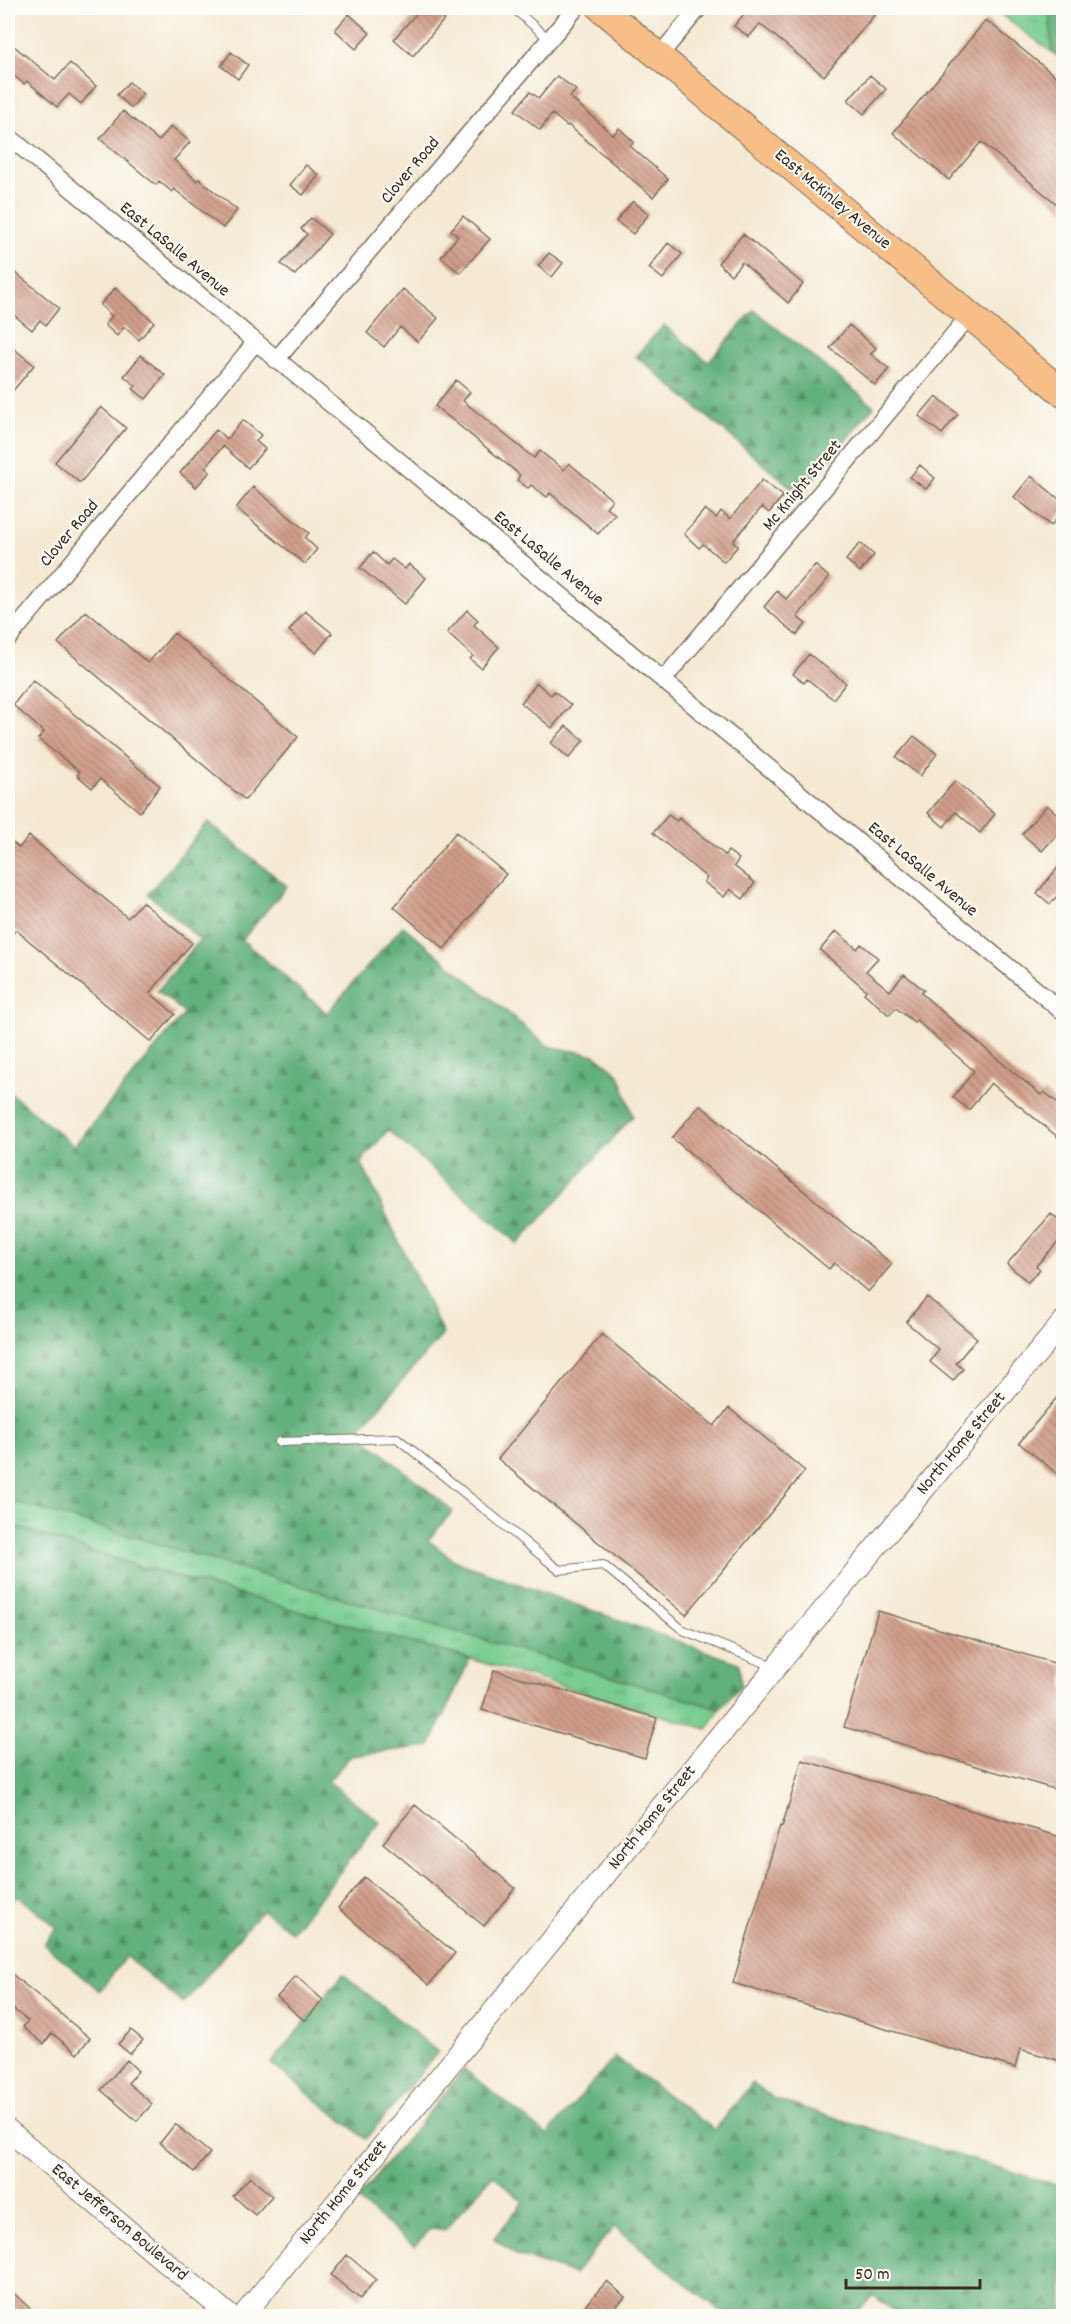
<svg xmlns="http://www.w3.org/2000/svg" width="1071" height="2324" font-family="Dekko,sans-serif">
<style>
.grass{fill:url(#grass-tufts);stroke:#5a7c58;stroke-width:1.5}
.forest{fill:url(#forest-firs);stroke:#4e6d4c;stroke-width:1.5}
.building{fill:url(#building-back-hatch)}
.lines{fill:none;stroke-linecap:round;stroke-linejoin:round}
.service-casing{stroke:#7c6d5d;stroke-width:10}
.minor-casing{stroke:#7c6d5d;stroke-width:19}
.tertiary-casing{stroke:#7c6d5d;stroke-width:23}
.primary-casing{stroke:#7c6d5d;stroke-width:29}
.service{stroke:#fff;stroke-width:8}
.minor{stroke:#fff;stroke-width:16}
.tertiary{stroke:#fff;stroke-width:21}
.primary{stroke:#f7be87;stroke-width:27}
.labels{text-anchor:middle;dominant-baseline:central;stroke-width:4.5;stroke-linejoin:round;paint-order:stroke}
.street-label{font-size:18px;fill:#3b2a1e;stroke:#fdfcf7}
</style>
<defs>
<pattern id="grass-tufts" width="24" height="20" patternUnits="userSpaceOnUse" patternTransform="scale(1.5)"><rect width="24" height="20" fill="#79cd91"/><path d="M3 7l-1-3M5 7V3M7 7l1-3M15 17l-1-3M17 17v-4M19 17l1-3" fill="none" stroke="#64a776"/></pattern>
<pattern id="forest-firs" width="22" height="20" patternUnits="userSpaceOnUse" patternTransform="scale(1.5)"><rect width="22" height="20" fill="#62b07b"/><path d="M5 1l3.5 6h-7zM16 11l3.5 6h-7z" fill="#528f64"/></pattern>
<pattern id="building-back-hatch" width="6" height="6" patternUnits="userSpaceOnUse" patternTransform="scale(1.5)"><rect width="6" height="6" fill="#d19e8a"/><path d="M-1 5l2 2M0 0l6 6M5-1l2 2" fill="none" stroke="#ab8170"/></pattern>
</defs>
<rect width="100%" height="100%" fill="#fdfcf7"/>
<filter id="ink" filterUnits="userSpaceOnUse"><feTurbulence type="fractalNoise" baseFrequency=".0167" numOctaves="2"/><feDisplacementMap in="SourceGraphic" scale="12" xChannelSelector="R" yChannelSelector="G"/><feConvolveMatrix kernelMatrix="1 2 1 2 8 2 1 2 1" color-interpolation-filters="sRGB"/></filter>
<filter id="wash" filterUnits="userSpaceOnUse"><feTurbulence type="fractalNoise" baseFrequency=".008" numOctaves="4" result="noise"/><feDisplacementMap in="SourceGraphic" scale="24" xChannelSelector="R" yChannelSelector="G"/><feGaussianBlur stdDeviation="1.35" result="paint"/><feColorMatrix in="noise" values="0 0 0 0 0 0 0 0 0 0 0 0 0 0 0 0 0 1.4 0 .05"/><feComposite in="paint" operator="in"/></filter>
<g filter="url(#wash)">
<rect width="100%" height="100%" fill="#f5e9d3"/>
<!-- grass -->
<path class="grass" d="M992,8h57l3,44z
M8,1500l712,209 -13,20 -237,-70 -336,-94 -126,-41z"/>
<!-- forest -->
<path class="forest" d="M1049,8h14v53l-11,-9z
M754,310l120,96 -74,89 -164,-139 28,-31 44,37z
M208,822l79,64 -45,54 85,73 76,-87 145,120 47,9 24,19 14,42 -115,128 -130,-114 -27,32 82,172 -86,98 96,79 -25,29 27,21 284,102 2,22 -21,24 -712,-209v-409l66,55 111,-133 -28,-22 43,-51 -52,-46z
M8,1524l126,41 336,94 -40,87 -79,10 -23,25 52,41 -88,110 -30,-22 -79,94 -57,-48 -26,35 -56,-47 13,-17 -40,-31 -9,11z
M343,1974l95,78 -72,87 -95,-75z
M615,2057l100,73 37,-47 22,16 289,88v129h-163l-27,-21 -18,21h-128l-113,-89 -40,47 -58,-19 -22,-17 29,-36 -30,-27 -48,55 -13,-2 -18,18 -57,-46 107,-131 83,66z"/>
<g id="blocks">
<!-- building -->
<path class="building" d="M421,8h33l-41,48 -19,-17z
M749,8h131l-56,68 -64,-52 -11,13 -15,-11z
M349,14l21,19 -14,16 -21,-19z
M986,20l78,63v127l-83,-68 -32,38 -56,-47z
M8,41l47,39 15,-17 26,23 -15,18 -12,-10 -12,13 -30,-26 -3,3 -16,-13z
M231,52l17,13 -10,14 -17,-13z
M870,75l16,14 -22,25 -16,-14z
M557,76l19,14 -6,7 43,38 6,-7 15,14 -4,4 38,33 -15,18 -85,-72 -1,1 -15,-12 -12,16 -25,-20 15,-18 9,6z
M129,82l14,12 -12,14 -14,-13z
M123,111l36,30 12,-15 19,16 -16,18 23,21 2,-2 38,31 -14,18 -49,-39 -2,3 -13,-11 -3,4 -56,-46z
M306,165l13,10 -16,20 -13,-10z
M633,201l16,13 -16,20 -17,-13z
M463,216l27,23 -30,34 -19,-16 17,-21 -7,-6z
M311,218l19,16 -35,41 -14,-11 26,-30 -6,-5z
M743,234l60,50 -15,19 -46,-41 -11,13 -13,-12z
M668,243l14,11 -19,25 -14,-11z
M549,253l14,10 -11,14 -14,-11z
M16,273l43,35 -13,17 -6,-5 -8,10 -24,-20v-26z
M115,288l39,34 -15,18 -15,-13 -7,9 -12,-11 7,-9 -12,-11z
M403,289l35,29 -20,24 -18,-15 -16,20 -17,-14z
M849,325l27,23 -5,6 18,15 -14,16 -45,-37z
M8,344l26,21 -26,32z
M141,355l24,20 -19,24 -13,-10 3,-3 -12,-10z
M456,380l14,12 -7,9 71,57 6,-7 24,19 5,-7 43,37 -6,7 9,7 -17,20 -48,-41 -3,4 -16,-12 -3,3 -11,-8 3,-5 -85,-69z
M936,396l22,18 -16,20 -23,-18z
M101,407l25,21 -46,55 -25,-21z
M243,420l18,15 -5,6 9,8 -17,19 -25,-22 -18,22 5,4 -14,15 -16,-14 36,-43 11,9z
M920,465l15,13 -9,11 -16,-12z
M1031,476l33,27v7l-13,16 -37,-29z
M762,480l21,16 -14,17 -7,-6 -29,34 5,5 -14,16 -21,-18 -4,4 -15,-14 21,-25 11,9 5,-7 9,8z
M253,487l56,46 -4,5 12,11 -12,15 -69,-56z
M860,543l14,12 -14,17 -14,-12z
M373,552l14,13 5,-6 13,10 4,-5 17,14 -21,26 -45,-36z
M815,565l14,12 -32,40 9,7 -9,11 -33,-28 13,-16 9,8z
M467,610l11,10 -4,5 25,22 -18,21 -11,-9 3,-3 -26,-23z
M86,611l62,52 26,-30 124,104 -53,63 -187,-157z
M305,611l27,22 -16,20 -27,-22z
M809,654l37,29 -13,16 -26,-20 -3,4 -11,-9z
M33,680l127,106 -20,26 -40,-33 -8,9 -15,-13 3,-3 -42,-33 6,-7 -31,-27z
M537,683l14,12 3,-4 17,14 -19,23 -31,-25z
M566,726l18,14 -15,18 -18,-15z
M914,736l23,18 -17,22 -24,-19z
M955,781l40,33 -15,19 -24,-21 -12,15 -16,-14z
M1047,805l17,15v7l-22,24 -20,-17z
M668,815l9,6 2,-3 46,37 3,-4 11,8 -5,7 21,17 -12,16 -13,-10 -6,8 -20,-15 3,-4 -54,-45z
M456,832l50,42 -62,75 -50,-42z
M29,836l99,82 14,-16 50,41 -42,50 25,21 -24,28 -135,-112 -8,9v-101l11,10z
M1064,860v41l-7,-5 -7,8 -13,-11z
M836,931l21,18 4,-5 17,14 -12,13 24,20 14,-17 20,16 -3,3 68,59 52,43 3,-3 20,16v34l-73,-59 -22,27 -16,-13 21,-26 -58,-51 -2,2 -18,-14 -7,7 -25,-22 2,-3 -46,-40z
M700,1105l192,159 -24,28 -34,-29 -5,6 -157,-131z
M1051,1214l13,11v10l-28,31 4,3 -12,13 -21,-18z
M927,1297l50,41 -21,25 7,6 -10,12 -23,-19 9,-12 -33,-28z
M602,1334l112,92 15,-18 76,63 -119,144 -188,-156z
M1064,1389v90l-45,-36z
M878,1611l186,55v126l-220,-65z
M494,1670l163,48 -12,40 -163,-48z
M802,1760l262,78v224l-44,-13 -5,19 -282,-85 47,-157 2,1z
M415,1805l100,83 -31,38 -101,-83z
M364,1877l91,76 -26,32 -91,-77z
M8,1971l82,67 -13,16 -25,-21 -8,11 -21,-17 5,-6 -20,-16z
M296,1976l27,24 -18,21 -28,-24z
M131,2030l12,10 -13,14 -12,-10z
M127,2060l11,11 -10,12 24,21 -15,17 -36,-31z
M175,2124l35,29 -16,19 -34,-29z
M250,2177l22,19 -17,19 -22,-19z
M347,2255l29,24 -16,20 -29,-24z
M607,2281l18,16 -18,19h-16l-9,-7z
M8,2288l17,16 14,12h-31z"/>
</g>
</g>
<g filter="url(#ink)">
<use href="#blocks" fill-opacity="0" stroke="#7c6d5d" stroke-width="1.5"/>
<g class="lines">
<!-- service casing -->
<g class="service-casing">
<path id="service" d="M513,8l36,31
M279,1442l118,-4 162,132 44,-5 80,65 92,37"/>
</g>
<!-- minor casing -->
<g class="minor-casing">
<path id="minor" d="M659,56l40,-48
M8,136l1056,877
M276,360l300,-352
M8,639l247,-296
M663,680l307,-365"/>
</g>
<!-- tertiary casing -->
<g class="tertiary-casing">
<path id="tertiary" d="M8,2130l222,186
M243,2316l552,-672 269,-323"/>
</g>
<!-- primary casing -->
<g class="primary-casing">
<path id="primary" d="M601,8l463,386"/>
</g>
<!-- service -->
<use href="#service" class="service"/>
<!-- minor -->
<use href="#minor" class="minor"/>
<!-- tertiary -->
<use href="#tertiary" class="tertiary"/>
<!-- primary -->
<use href="#primary" class="primary"/>
</g>
</g>
<g class="labels">
<!-- street labels -->
<g class="street-label">
<text transform="translate(411 171) rotate(-50)">Clover Road</text>
<text transform="translate(832 200) rotate(40)">East McKinley Avenue</text>
<text transform="translate(174 250) rotate(40)">East LaSalle Avenue</text>
<text transform="translate(803 486) rotate(-50)">Mc Knight Street</text>
<text transform="translate(70 534) rotate(-50)">Clover Road</text>
<text transform="translate(548 559) rotate(40)">East LaSalle Avenue</text>
<text transform="translate(922 870) rotate(40)">East LaSalle Avenue</text>
<text transform="translate(962 1444) rotate(-50)">North Home Street</text>
<text transform="translate(653 1818) rotate(-51)">North Home Street</text>
<text transform="translate(344 2193) rotate(-51)">North Home Street</text>
<text transform="translate(119 2223) rotate(40)">East Jefferson Boulevard</text>
</g>
</g>
<!-- margin -->
<rect width="1071" height="2324" fill="none" stroke="#fdfcf7" stroke-width="30"/>
<!-- scale -->
<path d="M846 2279v9h134v-9" fill="none" stroke="#3b2a1e" stroke-width="3"/>
<text x="855" y="2279" font-size="18" fill="#3b2a1e" stroke="#fdfcf7" stroke-width="4.5" paint-order="stroke">50 m</text>
</svg>
